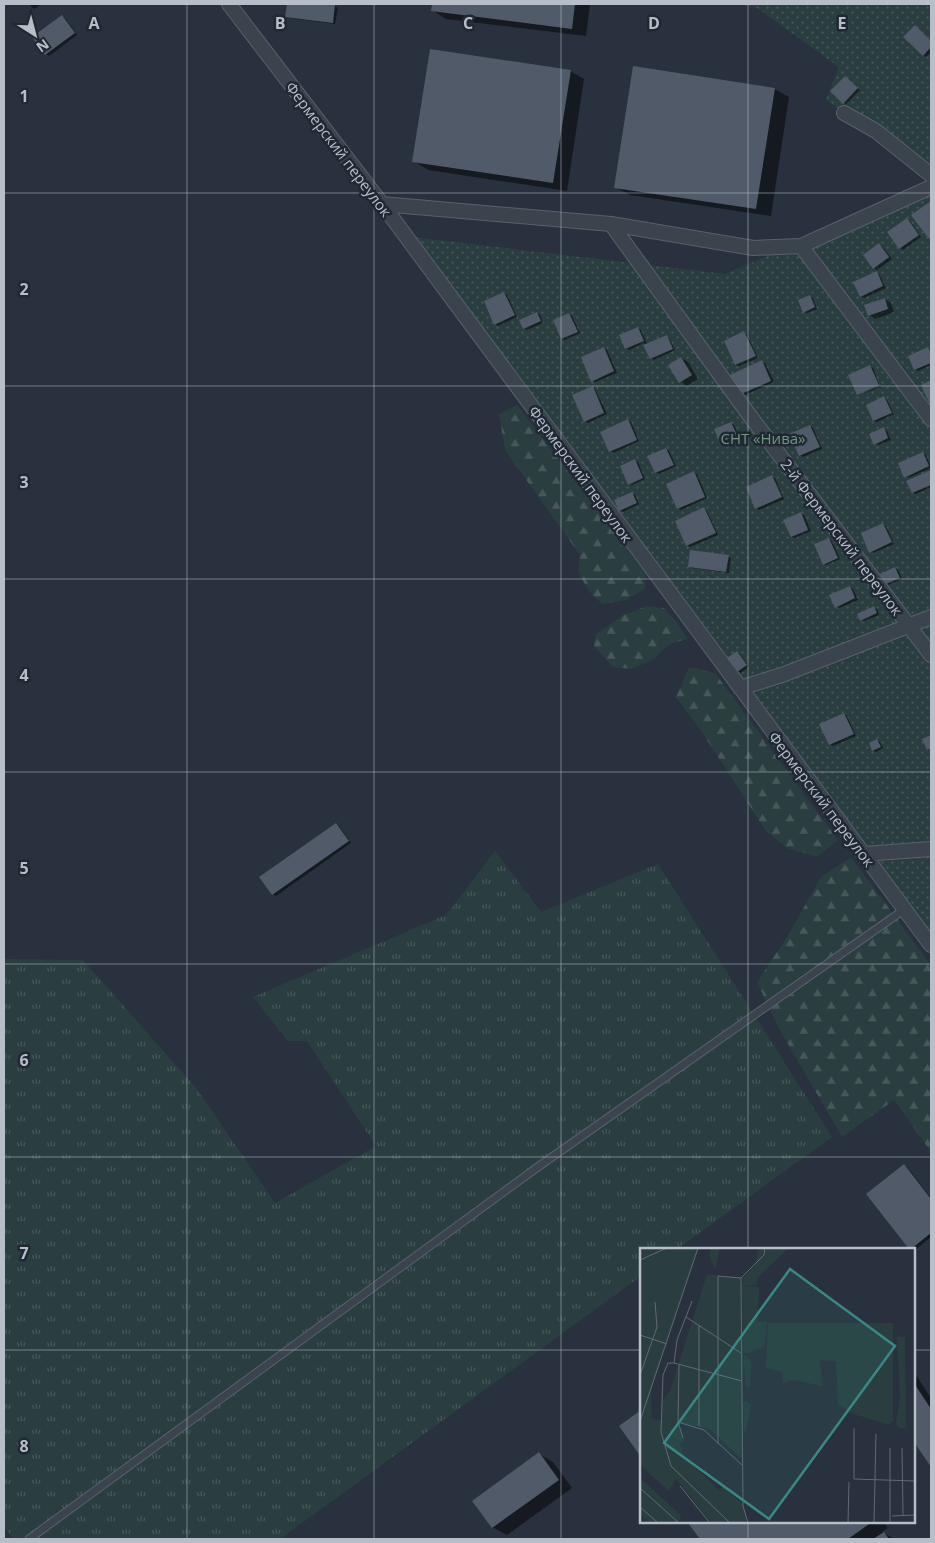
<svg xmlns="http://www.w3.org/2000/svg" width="935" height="1543" font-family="'Open Sans',sans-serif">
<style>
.grass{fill:url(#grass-tufts)}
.forest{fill:url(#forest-firs)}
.garden{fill:url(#garden-dots)}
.shadow{fill:#0007}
.building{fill:#515a68}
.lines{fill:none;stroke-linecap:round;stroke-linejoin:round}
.lane-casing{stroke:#59616b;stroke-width:9}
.street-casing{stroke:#59616b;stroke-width:16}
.lane{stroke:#3b434d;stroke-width:7}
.street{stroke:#3b434d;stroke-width:14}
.grid{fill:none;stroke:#b8bec8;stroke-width:1;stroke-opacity:0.55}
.labels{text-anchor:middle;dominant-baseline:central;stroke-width:5;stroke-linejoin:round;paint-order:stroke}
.street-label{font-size:15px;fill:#b8bec8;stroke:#202833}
.park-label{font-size:15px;fill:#71977a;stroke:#202833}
.inset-road{fill:none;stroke:#626975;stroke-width:1}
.view{fill:#398884;fill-opacity:0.15;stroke:#398884;stroke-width:2.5}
.inset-edge{fill:none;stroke:#b8bec8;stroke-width:2.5}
.grid-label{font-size:16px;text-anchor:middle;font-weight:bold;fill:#b8bec8;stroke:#202833;stroke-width:5;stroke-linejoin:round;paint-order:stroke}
</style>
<defs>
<pattern id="grass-tufts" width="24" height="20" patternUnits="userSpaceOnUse" patternTransform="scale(1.25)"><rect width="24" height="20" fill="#2a3e3f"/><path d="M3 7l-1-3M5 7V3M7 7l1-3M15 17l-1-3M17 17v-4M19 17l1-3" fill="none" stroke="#475859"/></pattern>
<pattern id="forest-firs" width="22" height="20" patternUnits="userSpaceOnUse" patternTransform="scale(1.25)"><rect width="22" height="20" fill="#2a3e3f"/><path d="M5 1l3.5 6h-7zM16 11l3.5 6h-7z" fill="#475859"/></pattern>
<pattern id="garden-dots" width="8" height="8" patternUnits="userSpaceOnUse" patternTransform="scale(1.25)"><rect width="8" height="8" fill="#2a3e3f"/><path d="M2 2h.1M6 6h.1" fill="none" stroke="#475859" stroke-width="1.8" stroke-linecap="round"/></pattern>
</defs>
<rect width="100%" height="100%" fill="#28313d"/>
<!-- grass -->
<path class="grass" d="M495,851l46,61 117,-48 174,273 -155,112h-36v27l-361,263h-267l-9,-13v-567l79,1 114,129 78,114 101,-57 -69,-105h-19l-35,-44 193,-82z"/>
<!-- forest -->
<path class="forest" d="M517,405l129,169 -1,15 -19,11 -24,4 -13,-13 -11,-19 2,-17 -75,-105 -6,-36z
M647,606l17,2 11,12 13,19 -18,5 -16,15 -22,10 -19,-2 -19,-21 1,-11 28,-20z
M689,667l26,6 123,167 -21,17 -30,-9 -21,-17 -66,-102 -24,-32z
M851,857l80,108v187l-37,-52 -52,37 -64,-110 -21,-45 30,-45 34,-60z"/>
<!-- garden -->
<path class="garden" d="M739,4h192v166l-105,-70 13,-33 -82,-59z
M931,185v759l-527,-708 321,38z"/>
<!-- shadow -->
<path class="shadow" d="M29,4h13l-8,5z
M288,4h28l19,2 3,2 -3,16 -45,-6 -3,-2z
M433,4h157l-4,32 -140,-17 -14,-9z
M62,17l3,1 12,17 -28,21 -3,-2z
M918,29l13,12v11l-5,5 -3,-2z
M634,68l141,21 14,8 -18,119 -141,-21 -15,-8z
M570,71l14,8 -17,112 -139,-21 -14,-9z
M845,77l15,13 -14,14 -2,-1z
M907,220l3,1 11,16 -18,13 -3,-2 -11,-15z
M879,245l3,1 10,13 -15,11 -3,-2z
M877,273l2,1 7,14 -22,10 -3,-2z
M504,293l3,2 10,22 -19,9 -3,-2z
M810,297l3,1 4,11 -10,4 -3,-1z
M885,299l6,4 3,9 -18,7 -7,-4z
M537,313l3,2 3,8 -16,7 -3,-2z
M569,314l3,2 8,17 -15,7 -3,-2z
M638,328l3,2 6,14 19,-8 3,2 6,12 -21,10 -3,-2 -7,-15 -15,7 -3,-2z
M744,333l3,2 11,23 -19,8 -3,-1 -10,-24z
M604,348l3,2 10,23 -22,9 -3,-1z
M928,348l3,2v15l-13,6 -3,-2z
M681,358l7,4 10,17 -11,7 -7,-4z
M762,362l3,1 9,19 -31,14 -3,-2z
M870,367l3,1 6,16 -21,9z
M880,386l1,1 -21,8z
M592,388l3,1 12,25 -19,9 -3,-2z
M884,398l3,2 7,14 -17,8 -3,-2z
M628,420l3,2 8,19 -26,12 -3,-2z
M731,423l3,2 5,12 -15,7 -3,-2z
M810,426l3,2 9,21 -19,8 -3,-2z
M884,429l3,2 4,9 -13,5 -3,-1z
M666,449l3,2 7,15 -17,8 -3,-2z
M923,453l3,2 5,13 -23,10 -3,-1z
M635,461l3,1 7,17 -13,6 -3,-1z
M931,471v16l-15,7 -3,-1 -5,-11z
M694,472l3,2 10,24 -26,12 -3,-2z
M772,477l3,1 9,21 -25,11 -3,-2z
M632,494l3,1 4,9 -16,8 -3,-2z
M704,509l3,2 11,24 -28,12 -3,-2z
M801,514l3,1 7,16 -16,7 -3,-1 -7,-16z
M883,524l3,2 8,18 -21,9 -3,-1z
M829,539l3,2 8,18 -14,6 -2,-1z
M728,556l3,2 -2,15 -37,-5 -3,-2z
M895,568l3,2 4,9 -14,6 -3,-1z
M850,587l3,2 5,11 -19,8 -3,-1z
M874,608l3,1 2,6 -15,6 -3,-1z
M737,653l3,1 9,13 -8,6 -3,-2z
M844,714l3,2 9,20 -23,10 -3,-2z
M877,740l3,2 3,6 -7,4 -3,-2z
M336,824l3,2 12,17 -75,53 -3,-2 -12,-17z
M904,1165l3,2 24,31v39l-17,14v-2h-3l-43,-55z
M914,1372l17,26v67l-17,-25z
M539,1454l14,8 19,26 -65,47 -15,-8z
M693,1522h191l4,6 -6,4 12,7h-193l-11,-15z"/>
<!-- building -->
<path class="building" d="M287,4l48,1 -2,18 -48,-6z
M432,4h143l-3,25 -141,-18z
M62,15l13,18 -30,22 -13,-18z
M915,25l16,16v6l-8,9 -20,-19z
M430,49l141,21 -18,113 -141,-21z
M633,66l142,22 -19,121 -142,-21z
M845,76l13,12 -15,16 -13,-13z
M931,201v36l-2,2 -18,-24z
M907,218l12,17 -20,14 -12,-17z
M879,243l10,14 -16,12 -10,-14z
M877,271l6,15 -23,11 -7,-15z
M504,292l11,23 -21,10 -10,-24z
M810,295l5,12 -12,6 -5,-13z
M885,298l3,11 -20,7 -4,-11z
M537,312l4,9 -18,8 -4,-9z
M569,313l9,19 -17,7 -8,-19z
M638,327l6,14 -19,8 -6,-14z
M744,331l12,25 -21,9 -11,-24z
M667,335l6,14 -23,10 -7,-14z
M604,347l10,24 -23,11 -10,-25z
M928,347l3,6v10l-17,7 -6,-14z
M681,357l11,18 -13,8 -11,-18z
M762,360l9,21 -32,14 -9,-20z
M870,365l9,20 -22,10 -9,-20z
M931,380v27l-10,-22z
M593,386l11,27 -20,9 -12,-27z
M884,396l8,17 -19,8 -7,-16z
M628,419l9,21 -28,12 -9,-20z
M731,422l6,13 -17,8 -6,-14z
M810,425l10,22 -21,9 -10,-22z
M884,427l4,11 -14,7 -5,-11z
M666,448l8,17 -19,8 -8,-17z
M923,452l6,14 -25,12 -6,-15z
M635,459l8,19 -15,7 -8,-19z
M931,470v15l-19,8 -6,-12z
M694,471l11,26 -28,12 -11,-25z
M772,475l10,22 -27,12 -9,-22z
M632,492l5,11 -18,8 -5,-11z
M704,507l12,26 -30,13 -11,-25z
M801,512l7,18 -17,7 -8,-17z
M883,523l9,19 -23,11 -8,-20z
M829,538l9,20 -15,7 -9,-21z
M690,550l39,5 -3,17 -38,-5z
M895,567l5,11 -16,7 -4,-11z
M850,586l5,12 -20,10 -6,-13z
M874,606l3,7 -17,8 -3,-7z
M737,651l10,14 -10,7 -10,-14z
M844,713l10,21 -25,11 -10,-21z
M931,735v13l-4,2 -5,-11z
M877,739l4,8 -9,4 -3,-8z
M336,823l13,18 -77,54 -13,-18z
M904,1164l27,35v34l-20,16h-2l-43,-55z
M914,1383l17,26v58l-17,-25z
M641,1410v47l-22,-31z
M539,1452l20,28 -67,48 -20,-27z
M691,1522h181l-24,17h-148l-12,-16z
M884,1532l5,7h-16z"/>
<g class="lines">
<!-- lane casing -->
<g class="lane-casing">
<path id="lane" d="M29,1539l506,-370 370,-260"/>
</g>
<!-- street casing -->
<g class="street-casing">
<path id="street" d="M229,4l153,200 549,741
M844,113l32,18 55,44
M382,204l229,20 142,24 48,-2 130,-59
M611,224l139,192 181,239
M801,246l130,173
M740,688l42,-13 149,-58
M863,854l68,-5"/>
</g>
<!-- lane -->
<use href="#lane" class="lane"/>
<!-- street -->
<use href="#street" class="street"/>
</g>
<!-- grid -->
<path class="grid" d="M187,4v1535M374,4v1535M561,4v1535M748,4v1245M4,193h927M4,386h927M4,579h927M4,772h927M4,964h927M4,1157h927M4,1350h637M914,1350h17M748,1522v17"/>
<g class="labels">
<!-- street labels -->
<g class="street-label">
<text transform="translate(339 149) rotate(53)">Фермерский переулок</text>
<text transform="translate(581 474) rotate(54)">Фермерский переулок</text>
<text transform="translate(842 537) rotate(53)">2-й Фермерский переулок</text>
<text transform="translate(822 799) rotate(53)">Фермерский переулок</text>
</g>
<!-- park labels -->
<g class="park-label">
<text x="763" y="438">СНТ «Нива»</text>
</g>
</g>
<!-- overview -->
<g transform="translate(640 1248)">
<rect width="275" height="275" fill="#28313d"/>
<path d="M71,0h9l-5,22 -6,-14zM118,0h31l-32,30v7h-14v-7l12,-12zM128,75h125v98l-4,4 -39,-12 -12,-9 -2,-43 -16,-1 2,26 -28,-6 -11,3 -1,-11 -16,-4z" fill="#2a3e3f"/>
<path d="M102,37l17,2 -1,35h9l-3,25 -16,6h-5zM257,89h8l1,91h-7l-3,-4 4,-29zM103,108h4l4,7 -1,23 -4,2zM107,153l4,4 -5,27 -2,-1 -1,-29z" fill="#2a3e3f"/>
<path d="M0,0h58l-47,143 1,28 10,1v-19l8,-10 37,-117 34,4 2,182 -33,-31 -33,-7 7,19 -4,2 4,14 35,33 4,-3 20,17 4,19h-35l-36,-44 -7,12 -29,-26zM1,231l40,36 -2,8h-30l-9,-8z" fill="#2a3e3f"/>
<path class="inset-road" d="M0,12l27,-12M101,30l2,228 5,17M52,53l-15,39 -3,23h-6l-5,12 -2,57 10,34 59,57M46,69l55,36M59,77v101M0,87l27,9M34,115l68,18M39,117l-1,57 5,16M0,127l17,-48 -2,-25M0,173l58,-173M38,174l26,8 38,35M214,180v51l61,2M78,196v-168l23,2 23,-23 1,-7M250,200v75M262,200l1,67M40,238l30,37M0,240l39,35M0,259l18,16M252,268l23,-1M208,275l1,-41M234,275l2,-89"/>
<path class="view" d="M150,21l105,77 -126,173 -105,-76z"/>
<rect width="275" height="275" class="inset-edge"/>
</g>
<g class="grid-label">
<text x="94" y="29">A</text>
<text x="280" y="29">B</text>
<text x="468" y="29">C</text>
<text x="654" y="29">D</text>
<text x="842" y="29">E</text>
<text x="24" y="102">1</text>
<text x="24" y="295">2</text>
<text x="24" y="488">3</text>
<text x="24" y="681">4</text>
<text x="24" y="874">5</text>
<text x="24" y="1066">6</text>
<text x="24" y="1259">7</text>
<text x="24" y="1452">8</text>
</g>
<!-- border -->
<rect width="935" height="1543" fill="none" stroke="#b8bec8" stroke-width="10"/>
<!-- north arrow -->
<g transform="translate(35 35) rotate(144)" stroke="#202833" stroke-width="4" paint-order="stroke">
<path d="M0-4L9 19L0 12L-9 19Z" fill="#b8bec8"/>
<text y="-8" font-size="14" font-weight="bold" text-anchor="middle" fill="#b8bec8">N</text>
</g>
</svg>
